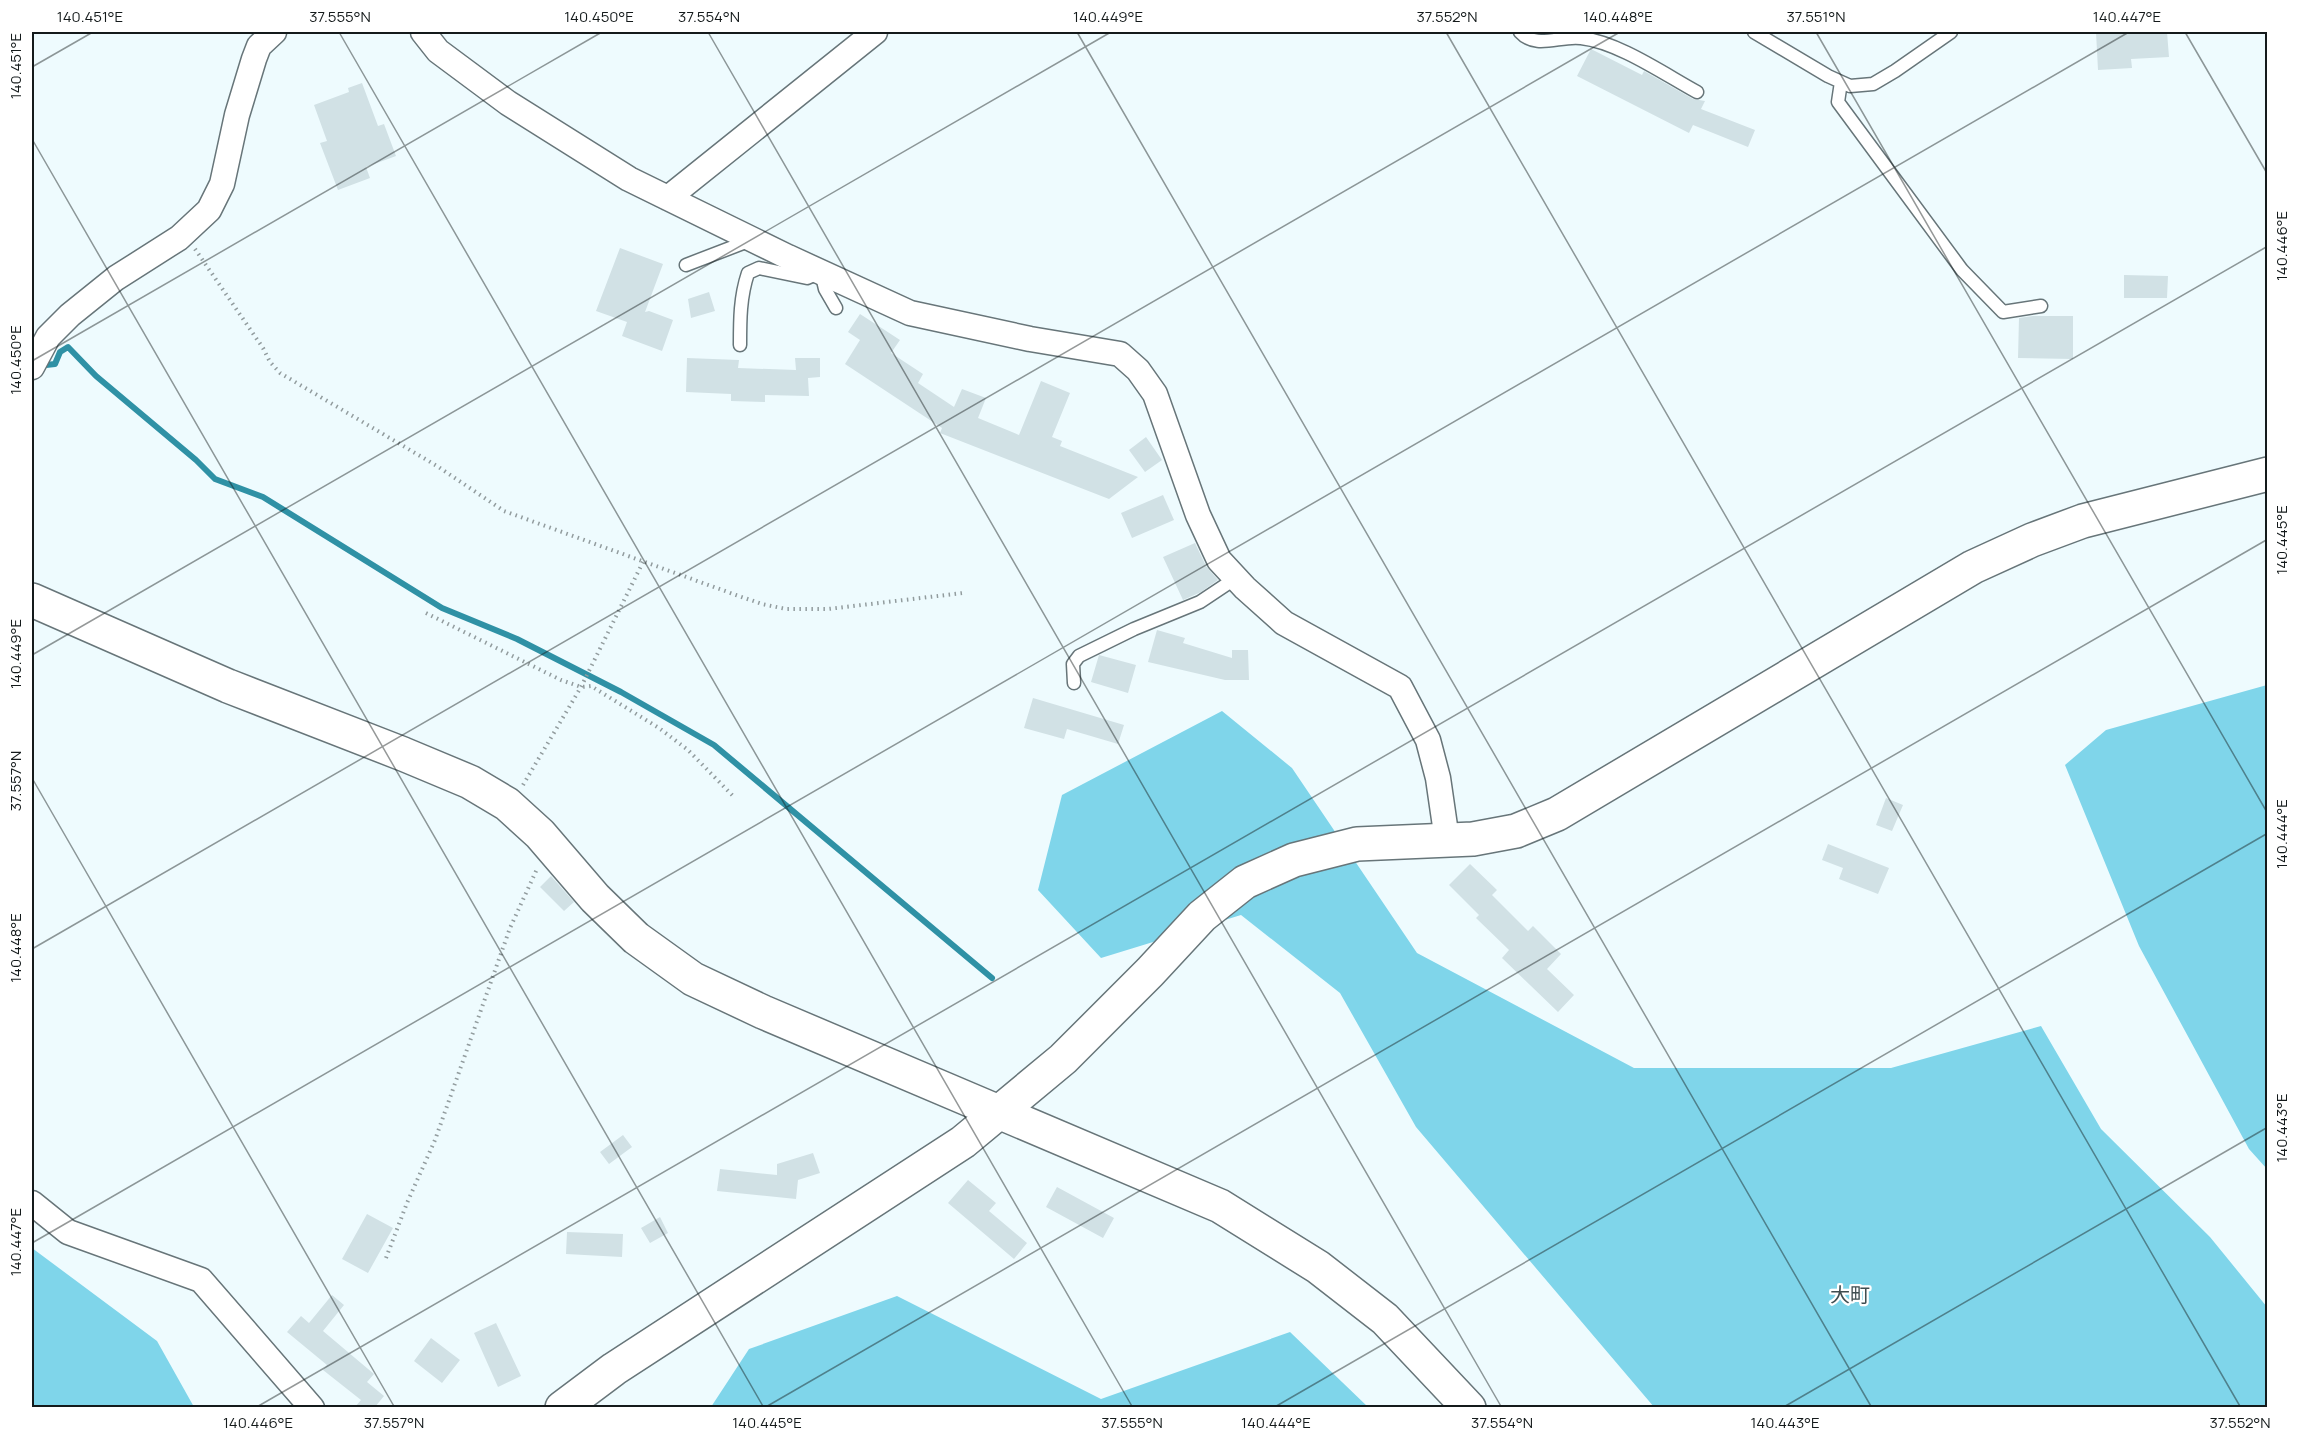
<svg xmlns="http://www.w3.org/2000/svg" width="2299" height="1439" font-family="Manrope,'Noto Sans JP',sans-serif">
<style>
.green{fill:#7fd5ea}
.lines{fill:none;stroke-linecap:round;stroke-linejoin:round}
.stream{stroke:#2f91a5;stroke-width:6}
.building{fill:#d1e1e5}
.lane-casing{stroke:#677579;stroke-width:15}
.street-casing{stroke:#677579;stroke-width:27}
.secondary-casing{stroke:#677579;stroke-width:36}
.path{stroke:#929c9e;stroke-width:4;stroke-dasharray:1.5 4.5;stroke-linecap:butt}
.lane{stroke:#fff;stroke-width:12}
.street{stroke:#fff;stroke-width:24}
.secondary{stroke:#fff;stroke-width:33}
.ticks{fill:none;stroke:#141a1b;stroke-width:1.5;stroke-opacity:0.45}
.labels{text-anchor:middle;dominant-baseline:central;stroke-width:4.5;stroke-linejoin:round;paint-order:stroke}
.quarter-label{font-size:20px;fill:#3f4d50;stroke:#fff}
.neatline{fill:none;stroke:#141a1b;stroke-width:2}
.ticks-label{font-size:15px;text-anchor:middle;fill:#141a1b}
</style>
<rect width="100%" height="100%" fill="#eefbfe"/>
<!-- green -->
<path class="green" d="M2267,685h1l-1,484 -18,-20 -110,-203 -74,-181 41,-35z
M1222,711l70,57 125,185 217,115h257l150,-42 60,103 109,108 57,70v100h-613l-238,-280 -76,-134 -99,-78 -140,43 -63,-68 24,-95z
M32,1248l125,93 37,66h-162z
M897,1296l204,103 189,-67 78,75h-657l38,-58z"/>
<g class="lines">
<!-- stream -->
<path class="stream" d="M46,365l9,-1 5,-12 8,-5 28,29 100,84 19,19 48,18 179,111 75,31 104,53 93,53 278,233"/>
</g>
<!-- building -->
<path class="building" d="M2096,32h71l2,25 -38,2 1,9 -34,2z
M1591,49l51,26 2,-4 49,28 12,2 -4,8 54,21 -7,17 -55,-22 -4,8 -112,-57z
M362,83l16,43 6,-2 12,32 -30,11 4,11 -32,12 -18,-47 7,-2 -13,-36 35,-13 -1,-4z
M620,248l43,16 -18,48 4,-1 24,9 -11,31 -40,-15 5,-14 -31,-11z
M2124,275l44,1 -1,22h-43z
M709,292l6,19 -24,7 -3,-19z
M860,314l40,26 -9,13 32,21 -5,9 36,24 8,-18 24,9 -8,20 41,17 22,-54 29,12 -18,44 10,4 -2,5 78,31 -29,22 -169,-66 2,-5 -97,-64 15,-24 -12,-8z
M2033,316h40v43l-55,-1 1,-40z
M687,358l52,2 -1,8 58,2 -1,-12h25v19l-12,1 1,18 -44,-1v7l-34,-1v-7l-45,-2z
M1146,437l16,23 -17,12 -16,-22z
M1163,495l11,25 -42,18 -11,-25z
M1195,543l11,23 12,14 -17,12 -18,8 -20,-43z
M1157,630l28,8 -2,5 49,15v-8h16l1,30h-24l-77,-18z
M1099,655l37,10 -8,28 -37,-11z
M1033,698l91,27 -6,19 -51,-15 -3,10 -40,-11z
M1886,798l17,7 -11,26 -16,-6z
M1828,844l61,24 -11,26 -39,-15 4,-11 -21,-8z
M1470,864l27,26 -5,5 36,36 5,-5 28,28 -14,15 27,26 -16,17 -56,-54 7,-8 -33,-32 3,-3 -30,-30z
M551,876l23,26 -10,9 -24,-24z
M623,1135l9,12 -23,17 -9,-12z
M813,1153l7,20 -22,7 -2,19 -79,-8 3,-22 57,6v-11z
M968,1180l28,23 -7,8 38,32 -13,16 -66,-56z
M1057,1187l57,31 -11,20 -57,-31z
M367,1214l26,14 -25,45 -26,-14z
M660,1217l8,16 -18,10 -9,-15z
M567,1232l56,2 -1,23 -56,-3z
M332,1295l12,10 -21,26 51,43 -7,8 17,14 -9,11h-20l6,-7 -38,-30 4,-5 -40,-33 14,-16 8,7z
M496,1323l25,53 -23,11 -24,-54z
M431,1338l29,22 -18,23 -28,-22z"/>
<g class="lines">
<!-- lane casing -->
<g class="lane-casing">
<path id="lane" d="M1520,32c16,18 40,3 61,6 37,4 83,36 116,54
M1754,32l74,44 22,10 23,-2 22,-13 56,-39
M1841,82l-3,20 124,168 41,42 38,-6
M686,265l65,-25
M740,345c0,-25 0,-48 8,-72l11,-5 48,10 14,-6 4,17 11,19
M1074,683l-1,-19 6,-8 55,-27 66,-27 36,-24"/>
</g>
<!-- street casing -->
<g class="street-casing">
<path id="street" d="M423,32l15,19 70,52 121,76 159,78 122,56 120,26 90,15 18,16 17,24 43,121 21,45 26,28 39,35 116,64 28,53 10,38 9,62
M668,198l207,-166
M32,367l16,-30 22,-22 46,-37 63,-40 30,-28 13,-26 15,-69 17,-56 5,-13 15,-14
M32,1203l36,29 133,48 111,128"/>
</g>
<!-- secondary casing -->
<g class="secondary-casing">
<path id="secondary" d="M32,600l196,86 175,68 67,28 37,22 33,30 55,64 41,40 57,41 70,33 457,194 98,61 67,52 84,89
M562,1408l52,-39 349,-227 100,-83 87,-87 52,-56 43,-34 49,-22 63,-16 116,-5 43,-8 41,-17 416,-247 59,-27 51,-19 185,-47"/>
</g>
<!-- path -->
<path class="path" d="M195,249l68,99 7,14 10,11 157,93 67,45 232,84 26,9 24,5h42l135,-16
M426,613l135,67 20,7 10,-1 68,42 29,22 47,48
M523,785l58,-98 62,-125
M386,1258l21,-55 28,-63 75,-212 27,-59"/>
<!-- lane -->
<use href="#lane" class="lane"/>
<!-- street -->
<use href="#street" class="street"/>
<!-- secondary -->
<use href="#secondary" class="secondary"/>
</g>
<!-- ticks -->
<path class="ticks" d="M339,32l794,1376M708,32l794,1376M1077,32l795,1376M1446,32l795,1376M1816,32l452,782M2185,32l83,143M32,67l61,-35M32,139l732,1269M32,361l570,-329M32,655l1079,-623M32,778l363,630M32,949l1588,-917M32,1243l2097,-1211M255,1408l2013,-1162M764,1408l1504,-869M1273,1408l995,-575M1782,1408l486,-281"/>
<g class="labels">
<!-- quarter labels -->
<g class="quarter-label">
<text x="1850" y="1294">大町</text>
</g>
</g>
<!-- border -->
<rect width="2299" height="1439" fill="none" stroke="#ffffff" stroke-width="66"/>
<rect x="33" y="33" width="2233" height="1373" class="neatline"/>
<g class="ticks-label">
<text x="90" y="22">140.451°E</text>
<text x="340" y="22">37.555°N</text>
<text x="599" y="22">140.450°E</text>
<text x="709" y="22">37.554°N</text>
<text x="1108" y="22">140.449°E</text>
<text x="1447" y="22">37.552°N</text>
<text x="1618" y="22">140.448°E</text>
<text x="1816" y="22">37.551°N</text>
<text x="2127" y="22">140.447°E</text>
<text transform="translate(16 66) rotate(-90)" y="5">140.451°E</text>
<text transform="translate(2282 246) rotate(-90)" y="5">140.446°E</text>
<text transform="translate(16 360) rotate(-90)" y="5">140.450°E</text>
<text transform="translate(2282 540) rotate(-90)" y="5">140.445°E</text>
<text transform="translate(16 654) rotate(-90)" y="5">140.449°E</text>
<text transform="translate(16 781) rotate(-90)" y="5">37.557°N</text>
<text transform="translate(2282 834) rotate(-90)" y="5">140.444°E</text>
<text transform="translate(16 948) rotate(-90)" y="5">140.448°E</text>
<text transform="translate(2282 1128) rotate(-90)" y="5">140.443°E</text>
<text transform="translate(16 1242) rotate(-90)" y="5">140.447°E</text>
<text x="258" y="1428">140.446°E</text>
<text x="394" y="1428">37.557°N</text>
<text x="767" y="1428">140.445°E</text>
<text x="1132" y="1428">37.555°N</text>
<text x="1276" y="1428">140.444°E</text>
<text x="1502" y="1428">37.554°N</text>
<text x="1785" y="1428">140.443°E</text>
<text x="2240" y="1428">37.552°N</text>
</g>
</svg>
